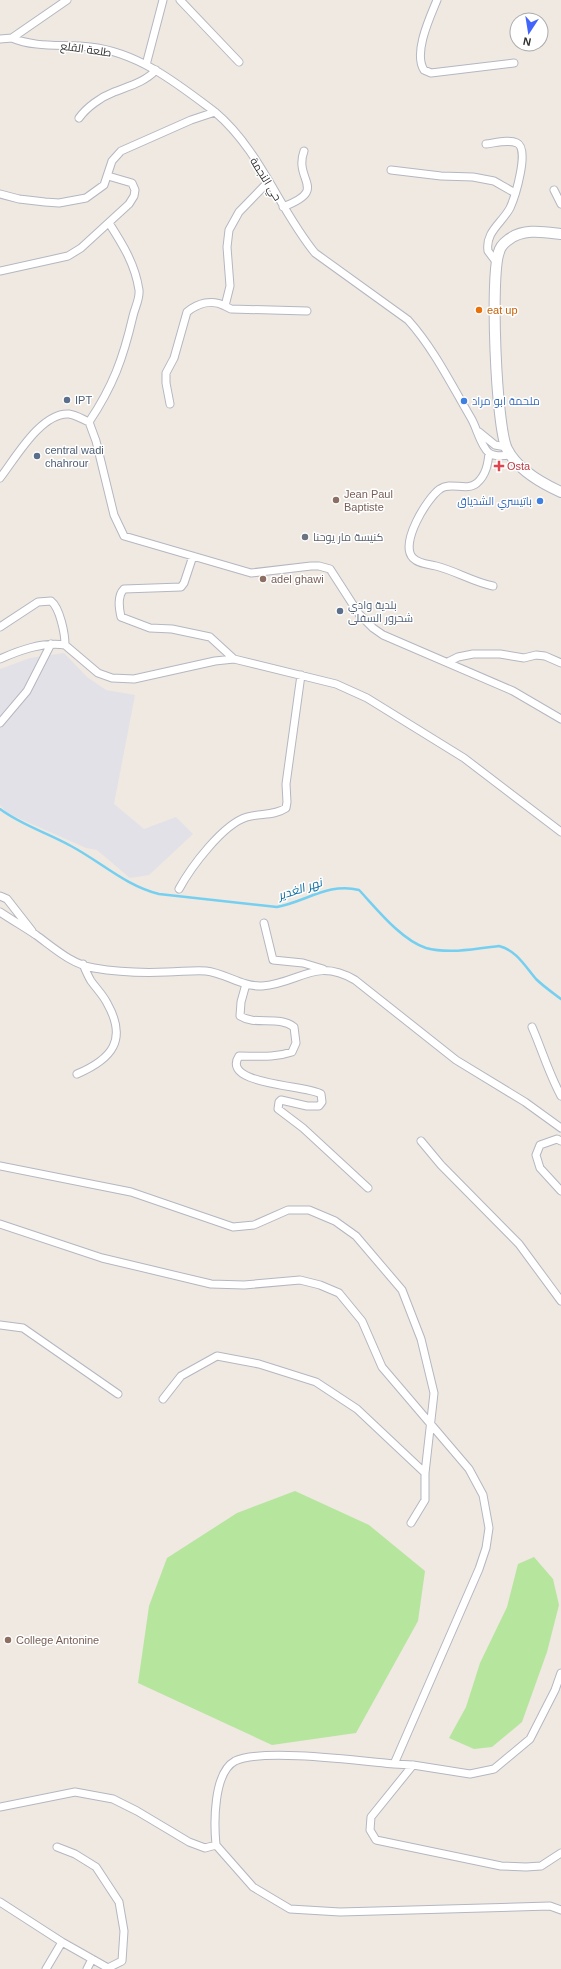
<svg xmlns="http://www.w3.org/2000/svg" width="561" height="1969" font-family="Arial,Cairo,sans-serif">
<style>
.industrial{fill:#e3e1e8}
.green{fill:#b6e59e}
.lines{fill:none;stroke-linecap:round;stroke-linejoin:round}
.stream{stroke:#75cff0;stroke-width:2.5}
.street-casing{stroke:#b4b7c1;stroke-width:9}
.secondary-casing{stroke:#b4b7c1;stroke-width:12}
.street{stroke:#fff;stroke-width:7}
.secondary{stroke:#fff;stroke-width:10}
.food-dot{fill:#e8710a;stroke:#fff;stroke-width:1.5}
.service-dot{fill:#5c6f8a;stroke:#fff;stroke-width:1.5}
.shop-dot{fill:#3f7fe0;stroke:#fff;stroke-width:1.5}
.health-dot{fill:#e0444e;stroke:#fff;stroke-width:1.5}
.education-dot{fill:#8d6e63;stroke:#fff;stroke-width:1.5}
.worship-dot{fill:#6b7280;stroke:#fff;stroke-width:1.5}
.labels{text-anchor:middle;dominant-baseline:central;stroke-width:3;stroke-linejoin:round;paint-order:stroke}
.street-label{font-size:11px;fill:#2e2e2e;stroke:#fff}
.food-label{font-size:11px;fill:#c56008;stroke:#fff;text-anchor:start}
.service-label{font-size:11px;fill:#4e5e75;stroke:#fff;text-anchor:start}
.shop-label{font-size:11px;fill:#366cbe;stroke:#fff;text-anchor:start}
.health-label{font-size:11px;fill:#be3a42;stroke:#fff;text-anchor:start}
.education-label{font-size:11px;fill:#785e54;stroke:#fff;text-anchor:start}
.worship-label{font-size:11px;fill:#5b616d;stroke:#fff;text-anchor:start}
.water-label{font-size:12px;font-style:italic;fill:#0d6fa3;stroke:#fff}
</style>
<rect width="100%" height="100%" fill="#efe9e1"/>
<!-- industrial -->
<path class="industrial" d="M64,653l23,24 19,13 29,5 -21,109 30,25 32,-12 17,17 -44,41 -19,3 -33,-28 -11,-2 -79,-35 -7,-8v-136l30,-11z"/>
<!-- green -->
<path class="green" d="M295,1491l74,34 56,46 -7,50 -62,112 -84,12 -134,-62 11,-77 18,-48 70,-45z
M534,1557l19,22 6,26 -12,47 -25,70 -30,25 -18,2 -25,-11 17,-31 14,-44 27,-56 11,-43z"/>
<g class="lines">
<!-- stream -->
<path class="stream" d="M0,809c21,16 48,24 71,37 30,16 55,40 88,48l118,13c28,-5 52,-25 82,-17 17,18 42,50 67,58 22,6 50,1 73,-2 17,4 26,20 37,33 7,7 17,14 25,20"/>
<!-- street casing -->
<g class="street-casing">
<path id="street" d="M180,0l59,62
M437,0c-7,17 -24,53 -13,70l7,3 83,-10
M12,38c23,10 53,6 78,9 48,5 88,37 125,65
M0,39l12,-1 55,-38
M146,65l17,-65
M79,118c8,-11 22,-21 35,-26 15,-6 31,-10 42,-22
M486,144c9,-1 23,-5 31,-1 13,6 -2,54 -7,65 -8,15 -25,24 -22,43l9,12
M391,170l50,6 32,1 21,4 21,12
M269,181l-30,31 -10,18 -2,17 3,39 -5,20 6,3 76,2
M554,190l7,14
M0,194l19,5 26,3 14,1 27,-5 18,-13 8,-24 9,-10 70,-31 24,-8c45,38 64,97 100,141l93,67c26,29 43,64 63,98 6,10 9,27 18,35 6,4 15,3 21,2
M283,207c47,-18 10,-26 21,-56
M0,271l68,-15 13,-8 48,-44 5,-8 1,-6 -3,-7 -24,-7
M170,404l-4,-21v-10l8,-15 13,-46c11,-9 25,-13 38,-6
M89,422c24,-36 34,-63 44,-106 2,-9 7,-17 6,-26 -4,-26 -16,-45 -30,-67
M479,432l16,13 11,2
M489,453c-1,11 -3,22 -12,30 -11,9 -26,-2 -37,6 -13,9 -41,55 -27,69 6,6 15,6 23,8 20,5 37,16 57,20
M0,478c15,-19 41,-66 69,-64 7,1 13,5 20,8l7,19 18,74 10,21 127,37 60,-7h8l11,3 29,45 14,14 10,7 130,56 48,28
M193,556l-9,27 -3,4 -57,2c-7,7 -5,19 -3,28l29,11 22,1 38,8 24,22
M0,627l38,-25 13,-1c9,7 14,33 14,44
M0,659c20,-9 42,-17 65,-14l33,28 14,5 22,1 81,-18 19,-2 102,25 31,14 97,60 97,74
M448,662l10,-5 15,-3h27l24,4 12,-3 9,1 16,7
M0,723l27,-32 24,-47
M179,889c12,-22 44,-65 68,-72 14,-4 27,-1 39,-9l1,-6 -1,-18 15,-109
M0,896l7,3 25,32
M0,912c12,8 24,15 36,23 18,13 35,29 58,33 23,4 49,5 73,4 13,0 26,-2 39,-1 19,2 36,16 56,15 38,-3 53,-29 93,-6l101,80 69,42 36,26
M264,923l9,37 30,3 20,6
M246,984l-5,18 -1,14c16,10 38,-1 54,11l2,16 -4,9c-18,6 -34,4 -53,4 -19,29 68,29 82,38l1,8 -3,4h-12l-26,-6 -2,2 -1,7 25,19 65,60
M532,1027c10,23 17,47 29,69
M77,1074c35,-15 51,-34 30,-71 -4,-8 -11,-15 -16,-22 -3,-5 -6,-12 -8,-17
M421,1141l20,24 78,79 42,57
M561,1141l-4,-2 -17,6 -4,10 4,13 21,23
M0,1166l131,26 102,35 21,-2 34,-15h21l26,11 21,15 46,54 19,49 13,54 -9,80 -68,-64 -41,-27 -57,-18 -42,-8 -36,20 -18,23
M0,1224l102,34 109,26 33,1 56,-5 20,5 19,8 23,28 20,46 87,102 14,26 6,33 -3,20 -7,21 -85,195c-33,-3 -133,-16 -159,-3 -22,12 -21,63 -19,84
M0,1325l23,3 95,66
M411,1523l14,-23v-27
M394,1764l19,1 57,9 24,-5 36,-30 25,-49 6,-17
M413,1765l-42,52 -1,13 6,10 125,26 25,1 15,-1 20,-13
M0,1807l75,-15 38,7 24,12 52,31 16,6 11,-3 37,42 37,22 50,3 210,-6 11,4
M0,1902l62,40 46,26 14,-7 2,-30 -5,-29 -23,-35 -21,-13 -18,-7
M46,1969l16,-27
M87,1969l5,-10"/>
</g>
<!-- secondary casing -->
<g class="secondary-casing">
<path id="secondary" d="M561,234c-17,-2 -38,-6 -53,6 -4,3 -8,7 -9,12 -9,22 -3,175 8,197 10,20 34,34 54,43"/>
</g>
<!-- street -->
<use href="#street" class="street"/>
<!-- secondary -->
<use href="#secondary" class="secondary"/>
</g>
<!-- markers -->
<circle class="food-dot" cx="479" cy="310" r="4"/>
<g class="service-dot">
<circle cx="67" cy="400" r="4"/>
<circle cx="37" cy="456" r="4"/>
<circle cx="340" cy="611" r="4"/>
</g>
<g class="shop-dot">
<circle cx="464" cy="401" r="4"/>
<circle cx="540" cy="501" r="4"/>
</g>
<path class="health-dot" d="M497 460h4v4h4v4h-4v4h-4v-4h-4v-4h4z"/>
<g class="education-dot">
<circle cx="336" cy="500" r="4"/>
<circle cx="263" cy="579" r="4"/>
<circle cx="8" cy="1640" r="4"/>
</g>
<circle class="worship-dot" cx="305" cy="537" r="4"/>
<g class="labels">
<!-- street labels -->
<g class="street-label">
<text transform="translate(86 49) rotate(8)">طلعة القلع</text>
<text transform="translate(266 179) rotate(58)">حي النجمة</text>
</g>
<!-- food labels -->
<g class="food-label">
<text x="487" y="310">eat up</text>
</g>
<!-- service labels -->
<g class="service-label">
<text x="75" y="400">IPT</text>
<text x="45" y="450">central wadi<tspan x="45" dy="13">chahrour</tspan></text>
<text x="348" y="605">بلدية وادي<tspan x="348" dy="13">شحرور السفلى</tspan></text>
</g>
<!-- shop labels -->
<g class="shop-label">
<text x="472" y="401">ملحمة ابو مراد</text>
<text x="532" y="501" text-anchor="end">باتيسري الشدياق</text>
</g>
<!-- health labels -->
<g class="health-label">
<text x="507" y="466">Osta</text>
</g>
<!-- education labels -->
<g class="education-label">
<text x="344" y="494">Jean Paul<tspan x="344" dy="13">Baptiste</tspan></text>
<text x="271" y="579">adel ghawi</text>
<text x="16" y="1640">College Antonine</text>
</g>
<!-- worship labels -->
<g class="worship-label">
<text x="313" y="537">كنيسة مار يوحنا</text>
</g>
<!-- water labels -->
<g class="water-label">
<text transform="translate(300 889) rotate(-18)">نهر الغدير</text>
</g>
</g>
<!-- north arrow -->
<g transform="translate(529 32) rotate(192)"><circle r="19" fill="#ffffff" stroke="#ababab"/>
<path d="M0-3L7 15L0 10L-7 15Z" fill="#4264fb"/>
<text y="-6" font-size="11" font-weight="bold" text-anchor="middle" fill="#2e2e2e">N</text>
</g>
</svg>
